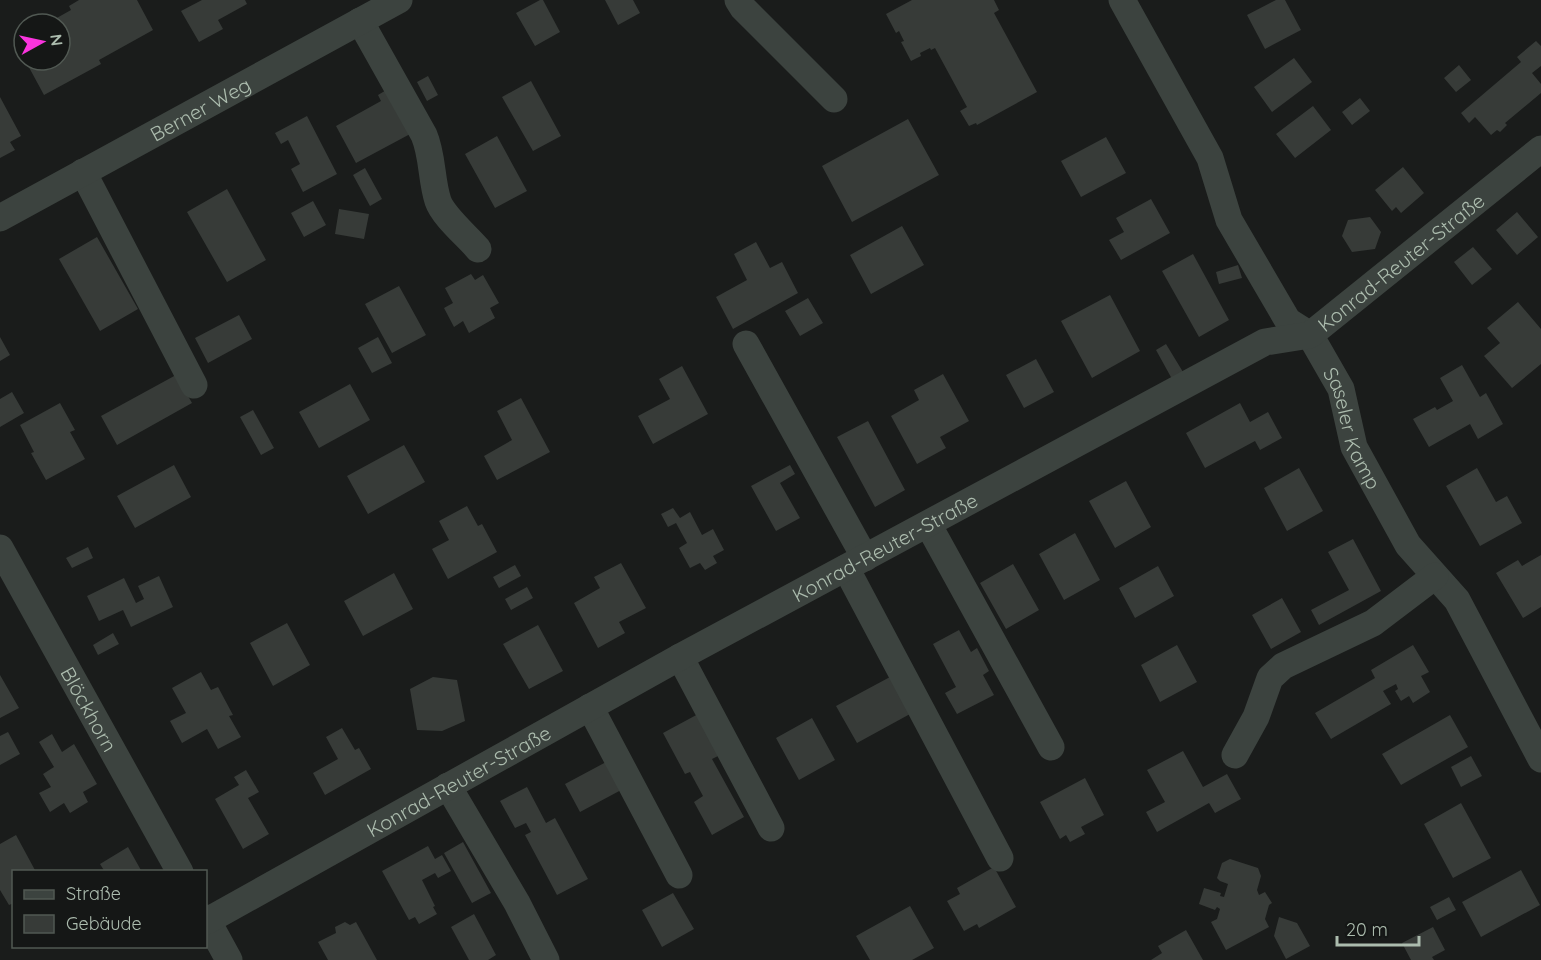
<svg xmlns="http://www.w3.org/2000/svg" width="1541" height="960" font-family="Quicksand,sans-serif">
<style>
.building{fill:#373b38}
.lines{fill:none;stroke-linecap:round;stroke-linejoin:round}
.minor{stroke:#3c433f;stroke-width:27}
.labels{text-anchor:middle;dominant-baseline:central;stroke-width:4.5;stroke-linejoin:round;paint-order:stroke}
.street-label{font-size:20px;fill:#acbcae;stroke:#151716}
</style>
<rect width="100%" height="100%" fill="#1a1c1b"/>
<!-- building -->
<path class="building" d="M79,0h58l16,30 -54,30 2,4 -57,31 -19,-35h35v-36h-14l25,-14 -2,-4z
M202,0h43l2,4 -29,16 5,9 -24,13 -18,-31z
M540,0h3l17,32 -25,14 -19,-33z
M605,0h28l7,13 -22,12z
M912,0h82l5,10 -5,3 43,79 -60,33 -1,-2 -7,3 -9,-15 7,-4 -32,-59 -4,2 -1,-2 -10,5 1,3 -10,5 -10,-19 3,-1 -5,-10 -3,2 -10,-19z
M1276,0h9l16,30 -36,19 -18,-34z
M24,36v23l-9,-17z
M1536,41l5,5v20l-9,7 9,11v9l-36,30 2,2 -7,7 -3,-2 -6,5 -16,-18 -6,6 -8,-10 60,-51 -4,-5z
M1294,58l18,24 -40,30 -18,-25z
M1459,65l12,15 -15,12 -12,-14z
M428,76l10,19 -11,6 -10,-19z
M531,81l30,55 -28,15 -31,-54z
M388,89l24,44 -56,30 -20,-37 45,-25 -3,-6z
M0,97l21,39 -11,6 5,8 -15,8z
M1360,98l10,13 -18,14 -10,-13z
M1313,106l18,24 -36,28 -19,-24z
M307,116l30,58 -34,18 -12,-23 9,-5 -12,-24 -7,4 -6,-11z
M908,119l31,56 -87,47 -30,-56z
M497,136l30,55 -32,17 -30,-54z
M1106,137l20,36 -45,24 -20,-36z
M1403,167l21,26 -23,20 -5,-6 -4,4 -17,-21z
M365,168l17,31 -12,7 -17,-31z
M227,189l39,71 -39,22 -40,-70z
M1151,199l19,34 -49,27 -12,-20 15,-8 -8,-14z
M313,201l13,24 -22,12 -13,-24z
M339,209l30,5 -5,25 -29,-5z
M1517,212l21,25 -21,18 -21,-25z
M1370,217l11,15 -6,17 -23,3 -10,-16 6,-16z
M902,226l22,39 -53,29 -21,-39z
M97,237l41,72 -38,22 -41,-72z
M756,242l14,26 12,-6 16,31 -65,36 -17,-32 31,-17 -13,-26z
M1473,247l19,22 -20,16 -18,-23z
M1193,254l36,66 -30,17 -37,-66z
M1238,265l4,13 -23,6 -3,-12z
M471,274l4,6 8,-5 16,28 -9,5 5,10 -26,15 -6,-12 -9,6 -10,-19 9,-5 -8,-15z
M399,286l27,49 -34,18 -27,-49z
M1110,295l30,56 -48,27 -31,-57z
M808,298l15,25 -23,13 -15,-25z
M1518,302l23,27v35l-29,24 -28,-32 16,-13 -13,-15z
M239,315l13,24 -44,24 -13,-25z
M0,337l10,18 -10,6z
M378,337l14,26 -20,10 -14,-25z
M1166,344l17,28 -11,7 -16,-29z
M1036,359l18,33 -30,16 -18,-33z
M1462,365l18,32 6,-4 17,31 -25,15 -8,-15 -41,23 -16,-28 22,-12 2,3 16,-9 -13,-23z
M682,366l26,48 -55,30 -15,-28 32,-17 -11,-20z
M943,374l26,47 -29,16 6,11 -29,16 -26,-48 28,-16 -5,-10z
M176,375l16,28 -75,42 -16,-29z
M350,384l20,36 -51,28 -20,-36z
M12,392l12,21 -24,14v-28z
M521,398l29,54 -53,28 -13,-24 28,-16 -15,-29z
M60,403l15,27 -5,2 15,27 -39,21 -15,-27 3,-1 -14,-27z
M1240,403l10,19 18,-10 14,26 -22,12 -5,-9 -50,27 -19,-35z
M253,410l21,38 -13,7 -21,-38z
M868,421l37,69 -30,17 -38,-70z
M404,445l21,37 -57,32 -21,-38z
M174,465l17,32 -56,31 -18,-32z
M790,465l5,9 -15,9 20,35 -24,13 -25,-45z
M1299,468l24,43 -36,20 -23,-43z
M1477,468l19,34 11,-6 15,27 -42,23 -34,-60z
M1126,481l25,46 -36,21 -26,-47z
M467,506l11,20 4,-2 15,28 -49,27 -16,-30 17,-9 -10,-19z
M673,508l7,10 10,-6 12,23 11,-6 11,21 -11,6 4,7 -12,7 -5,-7 -10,5 -11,-20 8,-5 -11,-20 -8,4 -7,-13z
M1075,533l25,47 -36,20 -25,-46z
M1353,539l28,52 -62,34 -8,-15 38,-20 -21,-38z
M88,547l5,11 -21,10 -6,-10z
M1541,555v52l-18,11 -27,-45 22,-13 4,6z
M621,563l25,45 -27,14 6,11 -27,15 -24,-45 26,-15 -6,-11z
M1013,564l26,46 -33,19 -26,-46z
M515,565l6,11 -22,12 -6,-11z
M1158,566l16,30 -39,22 -16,-30z
M394,573l19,36 -50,27 -19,-35z
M159,576l14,31 -42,20 -8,-17 -24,11 -12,-25 37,-18 12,25 8,-4 -6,-13z
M527,587l6,11 -22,12 -6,-11z
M1282,598l19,34 -30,17 -19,-34z
M287,623l23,42 -37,21 -23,-43z
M538,625l25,46 -34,18 -26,-45z
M959,630l12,22 6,-4 12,23 -6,4 11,20 -37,19 -12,-21 11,-6 -23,-43z
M113,633l6,11 -21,11 -5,-10z
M1177,645l20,37 -37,20 -19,-37z
M1413,645l16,27 -8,4 9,16 -17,11 -4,-7 -8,5 -6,-10 3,-2 -2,-5 -13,7 8,13 -60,35 -16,-26 60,-35 -4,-8z
M201,672l10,18 7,-3 15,28 -4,1 12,21 -23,12 -11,-20 -25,14 -12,-22 16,-8 -14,-25z
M0,675l19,33 -19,10z
M433,677l24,3 8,41 -23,10 -25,-1 -7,-41z
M890,677l20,37 -53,29 -21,-37z
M700,713l22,41 -10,5 32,58 -32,18 -18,-33 9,-6 -13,-24 -5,2 -22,-41z
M1450,715l18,32 -67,38 -19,-31z
M812,718l23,42 -36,20 -23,-42z
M342,728l13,22 4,-2 12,21 -46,26 -12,-22 25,-14 -12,-22z
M8,732l12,22 -20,11v-29z
M52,734l10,18 12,-8 23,40 -14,8 5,10 -18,11 -6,-10 -14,9 -11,-19 12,-6 -8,-13 11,-7 -15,-25z
M1183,751l20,36 24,-13 14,25 -26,14 -6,-10 -52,29 -11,-20 19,-10 -18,-32z
M1471,756l11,20 -21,11 -10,-20z
M608,761l15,28 -43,23 -15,-28z
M246,770l13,22 -11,6 21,36 -26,15 -28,-50 24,-14 -5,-8z
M1085,778l19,37 -23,12 4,7 -15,8 -4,-7 -6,4 -20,-37z
M527,787l19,36 9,-5 33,61 -31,16 -32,-60 6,-3 -5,-9 -11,5 -15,-27z
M1461,803l30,55 -38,20 -29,-54z
M16,835l20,37h-22v31l-5,2 -9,-15v-46z
M463,842l28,51 -19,10 -28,-50z
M428,846l7,13 7,-4 9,16 -13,7 -3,-5 -13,7 13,26 -2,1 4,7 -18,10 -4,-7 -6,3 -27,-49z
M128,847l14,25h-37l-5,-8z
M1230,859l28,9 3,8 -4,14 2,5 6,-3 7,11 -3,2 -4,14 4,8 -43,23 -15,-28 6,-3 3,-10 -3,-2 -2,3 -16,-6 5,-16 17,5 -1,3 4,1 4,-13 -8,-3 -3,-3 5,-15z
M994,867l22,40 -37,21 -2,-4 -13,7 -17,-30 13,-7 -3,-6z
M1521,870l19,35 -59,32 -19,-35z
M673,893l21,36 -32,18 -20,-37z
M1449,897l7,13 -19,10 -7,-13z
M910,906l24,42 -22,12h-42l-14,-24z
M474,914l22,41 -8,5h-19l-18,-33z
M1279,917l18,6 13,23 -24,13 -12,-23z
M345,922l5,3 6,-3 21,38h-49l-10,-18 18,-9 -1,-6z
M1433,927l12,23 -13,7 2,3h-23l-9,-17z
M1186,930l17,30h-52l11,-7 -4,-7z"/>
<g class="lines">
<!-- minor -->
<g class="minor">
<path d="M738,0l5,8 91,91"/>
<path id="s1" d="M1122,0l88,158 19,62 59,101 22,14 31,54 13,58 54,98 49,55 84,159"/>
<path d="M360,21l64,114c9,21 7,45 14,66 5,15 29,35 40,48"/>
<path d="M83,172l111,213"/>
<path id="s2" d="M0,218l399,-218"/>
<path d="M746,344l119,214"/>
<path d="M928,524l123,223"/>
<path id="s3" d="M0,548l180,324"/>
<path d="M846,568l154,290"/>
<path d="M680,657l91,171"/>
<path d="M590,707l89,168"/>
<path d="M1235,755l21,-38 14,-39 13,-12 90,-43 62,-47"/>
<path d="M448,786l69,117 29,57"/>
<path d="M206,918l23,42"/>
<path id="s4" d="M207,921l473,-264 585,-315 45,-7 231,-186"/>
</g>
</g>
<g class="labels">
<!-- street labels -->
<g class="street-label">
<text stroke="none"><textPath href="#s2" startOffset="228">Berner Weg</textPath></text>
<text stroke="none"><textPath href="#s4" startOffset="1368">Konrad-Reuter-Straße</textPath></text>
<text stroke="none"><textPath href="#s1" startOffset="492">Saseler Kamp</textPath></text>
<text stroke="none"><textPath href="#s4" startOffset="774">Konrad-Reuter-Straße</textPath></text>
<text stroke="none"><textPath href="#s3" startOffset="184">Blöckhorn</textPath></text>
<text stroke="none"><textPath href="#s4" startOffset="288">Konrad-Reuter-Straße</textPath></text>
</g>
</g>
<!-- legend -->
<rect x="12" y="870" width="195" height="78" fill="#151716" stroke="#515953" stroke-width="1.5"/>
<rect x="24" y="890" width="30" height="9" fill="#3c433f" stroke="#515953" stroke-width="1.5"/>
<text x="66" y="900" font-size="18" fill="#acbcae">Straße</text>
<rect x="24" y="915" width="30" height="18" fill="#373b38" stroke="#515953" stroke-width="1.5"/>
<text x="66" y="930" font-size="18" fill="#acbcae">Gebäude</text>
<!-- north arrow -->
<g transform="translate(42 42) rotate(82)"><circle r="28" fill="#151716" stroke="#515953" stroke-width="1.5"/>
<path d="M0-4.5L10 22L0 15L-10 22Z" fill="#fa34de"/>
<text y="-9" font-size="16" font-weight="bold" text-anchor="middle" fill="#acbcae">N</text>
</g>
<!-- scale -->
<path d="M1337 936v9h82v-9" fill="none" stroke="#acbcae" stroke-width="3"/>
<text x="1346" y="936" font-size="18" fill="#acbcae" stroke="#151716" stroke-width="4.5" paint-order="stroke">20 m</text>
</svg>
